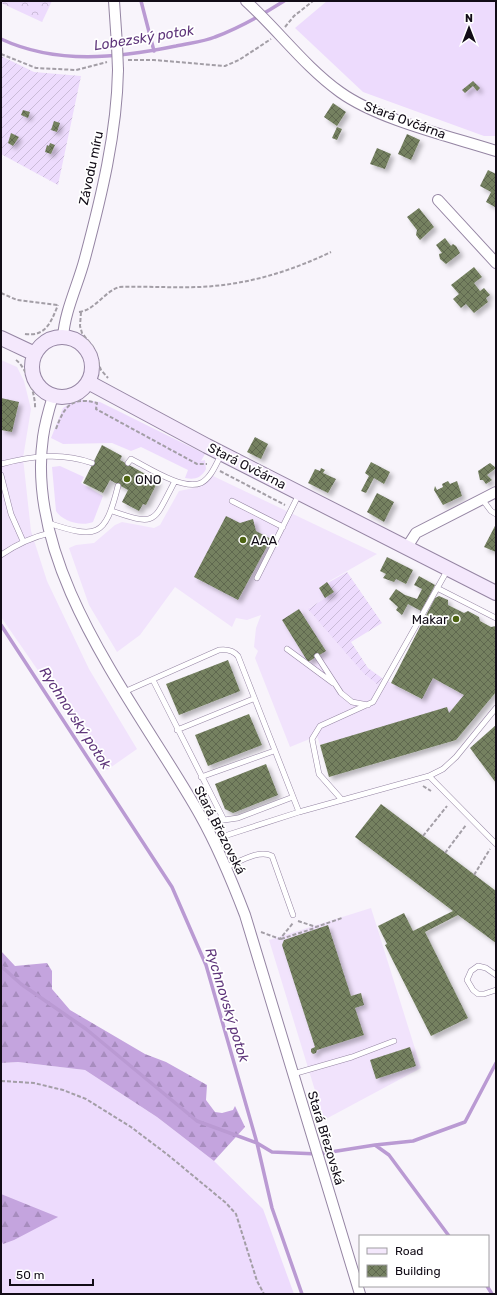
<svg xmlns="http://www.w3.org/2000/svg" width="497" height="1295" font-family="Rubik,sans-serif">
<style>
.built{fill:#f1e3fc}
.grass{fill:#eddbfd}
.forest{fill:url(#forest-firs)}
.park{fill:url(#park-crowns)}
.garden{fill:url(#garden-furrows)}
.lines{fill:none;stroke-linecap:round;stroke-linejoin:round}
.stream{stroke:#ba9ad3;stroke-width:3.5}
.building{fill:url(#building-cross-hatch);filter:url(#shadow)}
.service-casing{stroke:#9585a3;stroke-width:6}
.minor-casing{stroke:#9585a3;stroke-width:12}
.secondary-casing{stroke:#9585a3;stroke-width:16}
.path{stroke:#a39ea6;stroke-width:2;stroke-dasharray:4 2;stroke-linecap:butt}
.service{stroke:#fff;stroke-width:5}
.minor{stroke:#fff;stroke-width:10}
.secondary{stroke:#f4e8fc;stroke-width:14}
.minor-bridge-casing{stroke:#9585a3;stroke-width:12;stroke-linecap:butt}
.minor-bridge{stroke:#fff;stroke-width:10}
.poi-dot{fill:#4e6513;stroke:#fff;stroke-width:1.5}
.labels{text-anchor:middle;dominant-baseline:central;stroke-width:3.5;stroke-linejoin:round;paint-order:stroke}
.street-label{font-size:13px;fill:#120c17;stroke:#fff}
.poi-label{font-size:13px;fill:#120c17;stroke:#fff;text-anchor:start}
.water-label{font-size:14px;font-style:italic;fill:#5f367b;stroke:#fff}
</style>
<defs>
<pattern id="forest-firs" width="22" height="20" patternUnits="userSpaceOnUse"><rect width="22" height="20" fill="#c4a4de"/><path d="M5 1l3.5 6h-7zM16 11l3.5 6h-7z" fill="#a78cbe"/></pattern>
<pattern id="park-crowns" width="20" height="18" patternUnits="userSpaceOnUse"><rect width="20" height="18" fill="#eddbfd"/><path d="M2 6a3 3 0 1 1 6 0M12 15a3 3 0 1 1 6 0" fill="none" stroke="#cabbd8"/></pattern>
<pattern id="garden-furrows" width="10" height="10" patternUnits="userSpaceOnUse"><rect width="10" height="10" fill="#eddbfd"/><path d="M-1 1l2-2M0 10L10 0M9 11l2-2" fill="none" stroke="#cabbd8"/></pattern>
<pattern id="building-cross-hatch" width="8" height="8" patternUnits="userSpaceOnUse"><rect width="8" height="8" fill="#758161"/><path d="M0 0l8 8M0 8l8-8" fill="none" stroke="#5f684f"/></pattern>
<filter id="shadow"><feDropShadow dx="3.5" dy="3.5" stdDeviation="2" flood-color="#0004"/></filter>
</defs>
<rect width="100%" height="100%" fill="#f8f4fb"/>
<!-- built -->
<path class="built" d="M1,360l16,7 7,14 7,28 -8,49 8,73 16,50 42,88 48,80 -30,21 -106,-153z
M213,476l164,78 -58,33 6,11 -16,10 55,66 14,11 4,-7 39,21 12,-21 31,17 -15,18 -2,-5 -127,37 -3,-9 -27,11 -35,-89 3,-7 -4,-4 2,-19 5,-13 -14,5 -11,-2 -4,9 -57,-40 -35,48 -23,17 -28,-47 -20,-57 7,-3 18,-2 21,-18 7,-3 32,6 6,-3 19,-34 20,-4z
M371,908l50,160 -97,52 -55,-180z"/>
<!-- grass -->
<path class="grass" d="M327,1h169v135h-12l-121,-44 -68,-64z
M77,399l23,3 105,52 -4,7 4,-1 1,9c-5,9 -11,11 -21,9l3,-8 -47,-23 -10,4 -19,-8 -49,1 -12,-6 12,-30z
M60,466l24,11 -3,6 22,13 -10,26c-12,5 -31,-1 -37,-11l-4,-44z
M18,1062l67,8 72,47 57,44 49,48 31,85h-293v-231z"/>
<!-- forest -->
<path class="forest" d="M1,951l14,15 32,-3 5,8v18l18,21 75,44 21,8 41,23 -1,15 9,12 7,1 11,-3 2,-4 10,21 -31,34 -57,-44 -72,-47 -67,-8 -17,1z
M1,1194l57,23 -44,23 -11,4 -2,-4z"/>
<!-- park -->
<path class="park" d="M1,1h51l-10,21 -41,-19z"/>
<!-- garden -->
<path class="garden" d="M1,56l33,16 47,4 -23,109 -57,-31z
M347,572l35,51 -31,19 17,26 14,10 -4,7 -14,-11 -56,-65 17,-11 -6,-10z"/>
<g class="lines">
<!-- stream -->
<path class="stream" d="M141,1l13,50
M1,39c56,26 117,19 175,7 13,-3 27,-4 39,-9 24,-9 47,-22 69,-36
M1,625l171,262 34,78 51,178 15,65 30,86
M1,966l20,18 65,45 111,92 60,22 15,9 46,2 57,-9 14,10 60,81
M375,1145l38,-4 52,-19 31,-59
M487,1286l5,8"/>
</g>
<!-- building -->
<path class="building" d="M473,81l7,7 -3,3 -4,-5 -8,7 -3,-3z
M333,103l13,9 -9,14 -13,-9z
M23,110l7,2 -2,6 -7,-3z
M54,121l6,2 -3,9 -6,-2z
M337,127l5,2 -5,11 -5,-2z
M11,133l8,4 -6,9 -5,-3z
M407,134l13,6 -9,20 -13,-6z
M50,143l5,2 -4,9 -6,-2 2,-7 2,1z
M377,148l14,6 -6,15 -15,-5z
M488,170l8,4 -1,33 -9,-5 5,-10 -11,-6z
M419,208l15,19 -14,13 -4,-5 1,-5 -10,-13z
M445,238l6,8 2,-2 3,2 4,7 -14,11 -6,-5 -1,-5 3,-1 -6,-8z
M474,267l8,10 -8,6 6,8 4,-3 6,7 -4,3 2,4 -14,11 -8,-9 -5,4 -8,-9 6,-5 -8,-9z
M1,398l18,4 -7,30 -11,-2z
M255,437l13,7 -7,15 -14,-7z
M102,445l20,11 -2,4 38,21 -12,24 -3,-1 -4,7 -17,-9 6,-12 -18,-10 -7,13 -20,-10z
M371,462l19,10 -6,12 -10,-6 -8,15 -5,-2 8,-15 -4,-3z
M490,463l6,5 -9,7 5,5 -6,4 -3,-4h-3l-2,-9z
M321,468l4,2 -2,3 13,6 -8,14 -20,-10 7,-14 5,2z
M448,481l2,3 7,-3 5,15 -19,9 -9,-15 1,-4 2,4 6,-3 -1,-3z
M377,493l17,9 -10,20 -17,-10z
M226,516l14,7 13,-4 3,12 15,8 -33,61 -44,-23z
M496,524v28l-12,-5z
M387,557l26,13 -7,14 -10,-5 -2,3 -11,-4 3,-4 -6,-3z
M419,576l16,9 -14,26 -13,-7 -6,11 -6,-5 2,-3 -9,-8 7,-10 9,6 12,4 5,-10 -8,-4z
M327,582l7,10 -9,6 -6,-10z
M439,596l9,4v5l16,8 4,-2 11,6 1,4 11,6 5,-1v66l-40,48 -127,37 -9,-32 127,-38 2,6 15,-18 -31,-17 -11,21 -31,-16 44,-85z
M299,609l27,42 -18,11 -26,-42z
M228,660l12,31 -61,24 -13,-31z
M249,714l13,31 -54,21 -13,-31z
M496,725v58l-26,-35z
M266,764l12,31 -45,18 -8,-4 -10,-25z
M381,804l115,87v52l-38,-28 -33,17 43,86 -37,18 -46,-91 2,-1 -9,-18 26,-13 9,18 40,-20 -98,-74z
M328,925l23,71 10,-3 3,12 -9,3 9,27 -47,15 -1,3 -3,1 -2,-2v-3l4,-2 -33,-102 2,-5z
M410,1047l6,19 -40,13 -6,-19z"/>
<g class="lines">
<!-- service casing -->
<g class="service-casing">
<path id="service" d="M128,463l3,-4c16,8 52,32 70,24 10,-5 15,-19 20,-28
M1,464c31,-8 60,-12 91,-1
M1,475l10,39 12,27
M482,499l9,12 5,3
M232,501l51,26
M112,511c46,16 41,11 63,-30
M48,523c49,16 57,15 70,-37
M1,555c16,-11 31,-18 49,-22
M257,578l42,-84
M437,588l59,30
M287,649l46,34
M317,656l24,37 11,9 16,3
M153,680l71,140 14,-2 55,-21
M124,692l95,-42c8,-1 14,0 19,6l61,156
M177,730l76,-31
M429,776l67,68
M201,777l73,-26
M342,800l-23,-26 -7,-35 8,-13 53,-24 75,-133
M212,840l87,-28 130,-36 14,-7 13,-12 40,-49
M227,867c12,-5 32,-18 45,-11l21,59
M496,975l-10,-7 -8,-2 -7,5 -4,9 6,10 5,4h6l12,-4
M293,1074l59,-17 42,-16"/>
</g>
<!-- minor casing -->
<g class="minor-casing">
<path id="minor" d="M114,1l3,44
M246,1c32,29 59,66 94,91 39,28 109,44 156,59
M438,200l58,63
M63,337c2,-27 15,-52 22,-79 16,-60 32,-125 33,-188
M53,396c-4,13 -8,27 -10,41 -19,134 95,268 157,378 18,32 32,66 45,100l115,379
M407,547l9,-14 80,-41"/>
</g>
<!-- secondary casing -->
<g class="secondary-casing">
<path id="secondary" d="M32 367a30 30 0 1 1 60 0a30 30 0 1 1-60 0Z
M1,338l34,16
M88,382l119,64 289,147"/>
</g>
<!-- path -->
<path class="path" d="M285,27l9,-11 19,-15
M1,54l35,14 40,2 31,-8
M128,60h26l71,6 14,-6 32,-21
M1,293l16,7 41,5
M79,312c16,-2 25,-20 40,-25 27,-1 53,1 80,0 47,-2 90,-15 132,-35
M81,312l-1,14 2,7 11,14 8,23 7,8
M25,334c21,3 26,-12 33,-29
M16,360c11,8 20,36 19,49
M56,429c8,-22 15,-33 41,-26l-1,6 101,55h10
M220,471l65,34
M423,786l8,5
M423,836l24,-30
M445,853l21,-28
M474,875l16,-26
M298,921l18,6 26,-9
M261,932l19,7 13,-16
M281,939l34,-11
M1,1081l33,2 29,7 23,9 45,28 37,28 58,48 10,11 21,67 7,13"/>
<!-- service -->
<use href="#service" class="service"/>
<!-- minor -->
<use href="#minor" class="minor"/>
<!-- secondary -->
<use href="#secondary" class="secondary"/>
<!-- minor-bridge casing -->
<g class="minor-bridge-casing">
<path id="minor-bridge" d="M117,45l1,25"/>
</g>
<!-- minor-bridge -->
<use href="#minor-bridge" class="minor-bridge"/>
</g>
<!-- markers -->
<g class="poi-dot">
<circle cx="127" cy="479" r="4"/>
<circle cx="243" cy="540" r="4"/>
<circle cx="456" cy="619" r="4"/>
</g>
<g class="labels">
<!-- street labels -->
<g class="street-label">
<text transform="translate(405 120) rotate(20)">Stará Ovčárna</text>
<text transform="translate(91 168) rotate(-78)">Závodu míru</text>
<text transform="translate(247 466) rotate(27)">Stará Ovčárna</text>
<text transform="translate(220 830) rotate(63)">Stará Březovská</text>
<text transform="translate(326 1138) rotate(73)">Stará Březovská</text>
</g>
<!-- poi labels -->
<g class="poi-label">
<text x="135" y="479">ONO</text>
<text x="251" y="540">AAA</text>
<text x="448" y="619" text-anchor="end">Makar</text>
</g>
<!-- water labels -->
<g class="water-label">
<text transform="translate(144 38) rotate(-9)">Lobezský potok</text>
<text transform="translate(75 718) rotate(57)">Rychnovský potok</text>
<text transform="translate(227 1005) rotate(73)">Rychnovský potok</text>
</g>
</g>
<!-- border -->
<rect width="497" height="1295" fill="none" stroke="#120c17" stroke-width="4"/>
<!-- legend -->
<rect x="359" y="1235" width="130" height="52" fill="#ffffff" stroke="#a09ea2"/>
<rect x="367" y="1248" width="20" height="6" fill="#f4e8fc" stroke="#a09ea2"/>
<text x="395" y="1255" font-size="12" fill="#120c17">Road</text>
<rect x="367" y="1265" width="20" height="12" fill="url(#building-cross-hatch)" stroke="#a09ea2"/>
<text x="395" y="1275" font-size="12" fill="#120c17">Building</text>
<!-- north arrow -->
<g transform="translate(469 28)" stroke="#ffffff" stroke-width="3" paint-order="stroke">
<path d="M0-3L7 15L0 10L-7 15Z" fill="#120c17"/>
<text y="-6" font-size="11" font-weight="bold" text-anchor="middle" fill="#120c17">N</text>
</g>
<!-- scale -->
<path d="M10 1279v6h83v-6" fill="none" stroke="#120c17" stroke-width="2"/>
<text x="16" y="1279" font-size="12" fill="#120c17" stroke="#ffffff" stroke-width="3" paint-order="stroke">50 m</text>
</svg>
